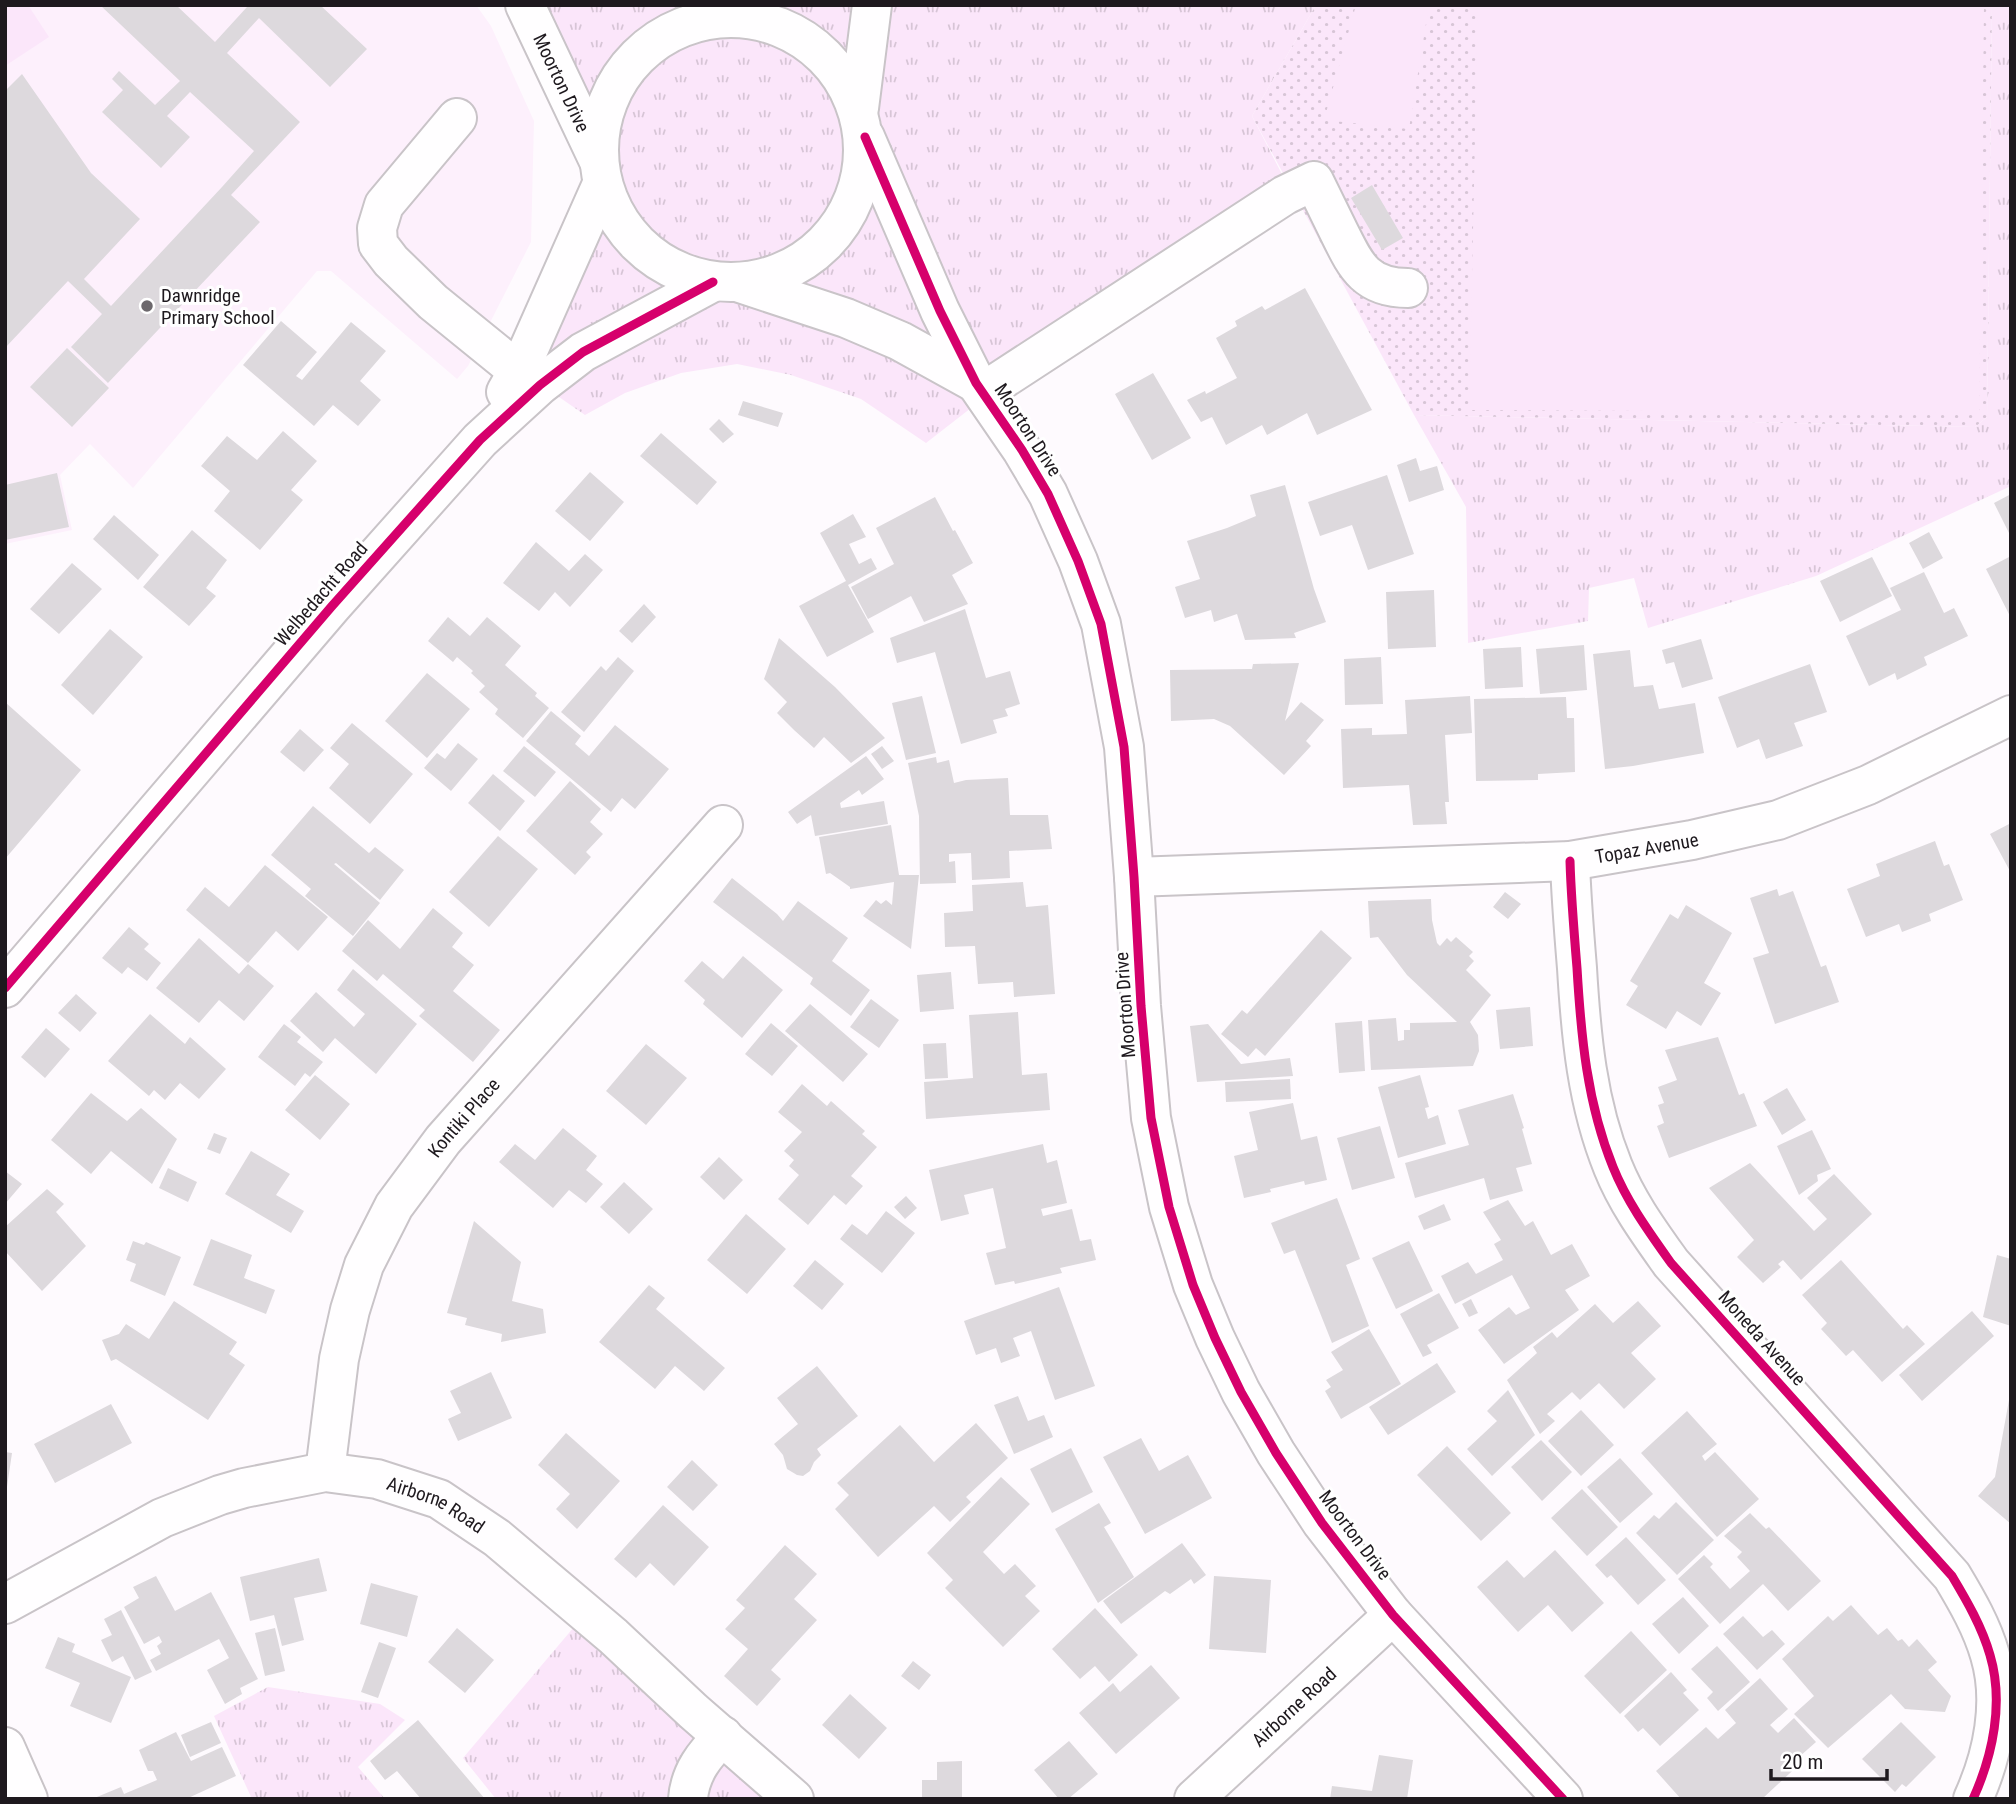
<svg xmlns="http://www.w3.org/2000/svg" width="2016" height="1804" font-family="'Roboto Condensed',sans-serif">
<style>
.built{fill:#fdf0fc}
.grass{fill:url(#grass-tufts)}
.park{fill:url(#park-dots)}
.garden{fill:#fbe6fa}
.building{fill:#ddd9dd}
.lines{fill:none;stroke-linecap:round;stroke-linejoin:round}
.minor-casing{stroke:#c9c4c8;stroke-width:42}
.minor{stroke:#fffeff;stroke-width:38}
.cycleway-casing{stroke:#fff;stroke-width:13}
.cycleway{stroke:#d6006c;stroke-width:9}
.poi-dot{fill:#6c686c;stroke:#fff;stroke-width:2.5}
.labels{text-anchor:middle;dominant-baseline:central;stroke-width:6;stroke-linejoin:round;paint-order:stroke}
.street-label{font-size:19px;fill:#1e191e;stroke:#fff}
.poi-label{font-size:19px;fill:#1e191e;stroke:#fff;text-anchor:start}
</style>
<defs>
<pattern id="grass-tufts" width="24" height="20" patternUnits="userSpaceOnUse" patternTransform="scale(1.75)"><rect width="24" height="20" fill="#fbe6fa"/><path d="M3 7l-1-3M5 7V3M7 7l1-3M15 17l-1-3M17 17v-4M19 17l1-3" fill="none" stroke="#d7c5d6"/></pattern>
<pattern id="park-dots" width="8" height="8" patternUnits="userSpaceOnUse" patternTransform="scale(1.75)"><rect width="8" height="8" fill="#fbe6fa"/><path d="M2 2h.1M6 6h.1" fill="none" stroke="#d7c5d6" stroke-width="1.8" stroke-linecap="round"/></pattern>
</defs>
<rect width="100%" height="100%" fill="#fefafe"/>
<!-- built -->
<path class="built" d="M5,5h471l15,21 43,95 -3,121 -63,124 -11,13 -126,-108h-14l-184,217 -43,-44 -30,31 12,55 -67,14z"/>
<!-- grass -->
<path class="grass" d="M524,5h792l-64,111 35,68 -298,210 -63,49 -65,-44 -70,-24 -54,-11 -56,9 -56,20 -40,22 -68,-47 82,-185z
M1992,5h19v481l-195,90 -168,52 -14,-50 -45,10 -1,33 -120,22 -2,-136 -52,-92 561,12 12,-10z
M585,1614l207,185h-296l-33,-41z
M268,1687l112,17 25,16 -47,47 27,32h-133l-38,-83z"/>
<!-- park -->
<path class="park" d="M1316,5h676l-5,412 -12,10 -561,-12 -162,-299z"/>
<!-- garden -->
<path class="garden" d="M5,5h23l21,32 -44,29z
M1356,5h73l-20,124 -85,-9z
M1478,5h506l-5,408 -510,-3z"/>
<!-- building -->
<path class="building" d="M100,5h76l39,37 32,-35 -2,-2h75l47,44 -37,38 -71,-69 -32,35 73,69 -69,73 29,27 -152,161 -37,-36 31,-33 -34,-33 -63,67v-257l17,-17 69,99 49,46 -56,60 27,27 111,-119 32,-36 -64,-59 -23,24 23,21 -29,31 -59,-56 21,-22 -11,-11 7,-8 36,34 25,-24z
M1372,185l31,53 -21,12 -31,-52z
M1305,288l67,122 -55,25 -10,-22 -40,22 -5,-10 -36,20 -14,-28 -11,5 -14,-22 18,-9 1,3 31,-16 -21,-40 21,-12 -2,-5 27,-15 3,4z
M281,321l36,31 -21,24 6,4 49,-58 35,29 -26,30 21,19 -23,26 -25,-21 -19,21 -71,-61z
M67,348l42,40 -37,39 -42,-40z
M1153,373l38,65 -39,22 -37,-66z
M743,401l40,12 -5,14 -40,-12z
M719,419l15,15 -11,9 -14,-14z
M283,431l34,30 -26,29 12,10 -43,50 -46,-39 16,-20 -29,-25 26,-30 30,24z
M661,433l56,49 -20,23 -57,-49z
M1416,458l4,13 17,-5 7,24 -35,12 -12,-37z
M590,472l34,30 -34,39 -35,-30z
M57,473l12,54 -64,13v-55z
M1387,475l27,79 -46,16 -16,-45 -32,11 -12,-34z
M1285,485l29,104 12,33 -32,11 2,5 -51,2 -8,-26 -23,8 -3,-12 -26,8 -10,-31 25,-8 -13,-38 40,-13 29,-12 -6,-21z
M2011,494v43l-17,-34z
M935,497l18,34 2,-1 18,33 -21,12 16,29 -44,18 -13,-26 -43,23 -17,-32 43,-23 -18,-36z
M853,514l13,23 -17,7 10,20 12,-6 6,11 -29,16 26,47 -47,25 -28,-51 47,-25 -26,-48z
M114,515l45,40 -21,25 -45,-41z
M192,530l35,30 -21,28 10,8 -27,30 -46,-39z
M1929,532l14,26 -20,11 -14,-26z
M536,542l33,29 16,-17 18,16 -33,37 -15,-15 -16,19 -36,-28z
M2011,556v62l-25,-49z
M1872,557l20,39 -52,26 -20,-41z
M72,563l30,26 -43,45 -29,-25z
M1924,572l20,41 10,-5 14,28 -44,21 3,8 -30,15 -2,-7 -26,13 -23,-50 55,-26 -11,-22z
M1434,590l2,57 -48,2 -2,-57z
M644,604l12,13 -24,26 -13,-12z
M965,609l21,69 24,-7 10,33 -15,5 3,7 -15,4 4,13 -36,11 -26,-92 -38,11 -7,-25z
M448,617l22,19 17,-19 34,29 -16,19 32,28 -2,3 14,12 -26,30 -28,-24 3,-5 -19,-17 6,-6 -14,-13 2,-2 -16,-14 -4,5 -25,-21z
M110,629l33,28 -50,58 -32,-30z
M779,638l56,49 50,51 -34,25 -27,-26 -10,11 -20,-18 -17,-17 10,-11 -23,-23z
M1701,639l12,40 -31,9 -8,-26 -8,2 -4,-14z
M1584,645l3,45 -47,4 -4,-45z
M1521,647l2,40 -38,2 -2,-40z
M1630,650l4,37 19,-2 6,24 36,-6 9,50 -71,13 -28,3 -12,-115z
M618,657l16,14 -50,61 -23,-20 40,-46 5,5z
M1381,657l2,47 -38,1 -1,-46z
M1299,663l-14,58 16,-19 23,18 -18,21 5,5 -27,29 -54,-49 -16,-7 -43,2 -1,-51 82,-1 1,-5z
M1810,664l17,48 -33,11 9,23 -37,13 -7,-20 -22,9 -19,-51z
M427,673l43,36 -43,49 -42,-37z
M922,696l14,57 -30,7 -14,-57z
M1470,696l2,37 -27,2 4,67h-4l2,22 -34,1 -4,-40 -66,3 -2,-59 31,-1v7l35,-1 -2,-34z
M1566,697l1,21h7l1,54 -37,2v6l-62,1 -2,-82z
M5,702l76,68 -76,89z
M551,711l30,25 -6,8 14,12 26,-31 54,44 -34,40 -13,-11 -11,14 -85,-71z
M352,723l61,51 -43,50 -41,-36 20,-24 -19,-16z
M300,729l24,21 -20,22 -24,-20z
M458,743l20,16 -27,32 -27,-23 13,-15 8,6z
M524,746l32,26 -21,25 -32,-26z
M882,746l12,15 -12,8 -11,-15z
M866,756l18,23 -22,16 -3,-5 -19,13 1,5 43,-7 4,23 -73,12 -4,-21 -14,9 -9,-12z
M936,757l1,6 12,-3 5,23 12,-3 42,-2 2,37h38l4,34 -43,2 1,27 -38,2 -1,-27 -22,1v8l6,-1 1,22 -36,1 -1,-68 -11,-53z
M493,774l32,27 -25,30 -32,-28z
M570,781l31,28 -11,13 13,12 -17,18 5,5 -16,18 -49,-44z
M313,806l56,47 6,-6 29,23 -24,30 -44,-37 -2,1 46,39 -27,33 -48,-40 6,-7 -40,-34z
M2011,823v50l-21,-39z
M891,825l8,50h20l-8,74 -48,-33 13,-16 5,4 5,-4 6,5 2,-23 -44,7v-2l-20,-14 -4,1 -7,-37z
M498,836l40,33 -49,58 -40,-35z
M1935,841l9,25 5,-2 14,36 -34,14 2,7 -29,11 -3,-8 -33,13 -19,-48 33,-13 -4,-12z
M265,865l63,52 -30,34 -22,-20 -28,32 -62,-53 19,-23 24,20z
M732,878l45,36 6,7 15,-20 50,37 -16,23 38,29 -19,26 -41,-32 3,-6 -100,-76z
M1023,882l3,25 22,-2 7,89 -41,3 -1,-15 -35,2 -3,-38 -30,1 -1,-34 29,-2 -1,-26z
M1777,889l2,7 14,-5 28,76 5,-2 13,37 -64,22 -22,-66 16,-5 -19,-55z
M1505,892l16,12 -13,15 -15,-12z
M1431,899l1,21 5,23 3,3 7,-8 4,4 5,-5 17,15 -4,4 5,5 -8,9 25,25 -21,27 8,13 1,16 -6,15 -102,4 -3,-50 28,-2 2,23 6,-1v-10h6v-7l47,-1 -50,-47 -29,-38 -8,1 -2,-37z
M1686,905l46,28 -28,50 17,10 -20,33 -24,-15 -11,18 -40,-24 12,-19 -8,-5 40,-67 8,5z
M433,908l30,25 -11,14 22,18 -21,26 47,39 -27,32 -54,-46 6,-6 -42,-36 -6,7 -35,-30 26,-31 32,29z
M129,927l20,17 -5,5 17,14 -14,18 -19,-14 -6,7 -20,-16z
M1321,930l31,28 -87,98 -9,-8 -8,9 -27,-23 21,-24 5,4z
M199,938l40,36 9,-10 26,22 -30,35 -25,-21 -20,23 -43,-35z
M743,956l40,34 -41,48 -39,-34 2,-4 -21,-19 18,-20 21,18z
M353,969l64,55 -41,50 -41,-36 -12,14 -33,-31 26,-29 38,35 11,-13 -28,-24z
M951,972l3,37 -34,3 -3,-37z
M76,994l21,19 -17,19 -22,-19z
M871,999l28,21 -20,28 -29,-21z
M810,1004l58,50 -25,28 -58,-51z
M1530,1007l3,39 -33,3 -4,-39z
M1018,1012l4,63 25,-2 3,37 -124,9 -2,-37 49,-4 -4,-63z
M150,1014l35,30 5,-7 36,32 -27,30 -19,-16 -15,17 -11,-10 -5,6 -41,-35z
M1362,1021l3,50 -26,2 -4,-50z
M771,1023l27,23 -26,30 -27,-22z
M284,1024l17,13 -4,5 26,20 -13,15 -5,-4 -10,13 -37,-29z
M1208,1024l33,40 49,-6 3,18 -96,6 -7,-56z
M46,1028l24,21 -25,29 -24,-21z
M1718,1037l21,58 5,-2 13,33 -88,32 -12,-32 7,-3 -6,-18 6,-2 -6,-16 19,-7 -12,-30z
M946,1043l2,35 -23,1 -2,-35z
M646,1044l41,34 -41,47 -40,-34z
M315,1075l35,29 -30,36 -35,-30z
M1420,1075l9,32 -4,1 3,11 10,-4 8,29 -48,14 -20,-71z
M1290,1079l1,20 -65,3 -1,-20z
M802,1084l25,22 4,-5 34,30 -3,3 15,13 -26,29 12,10 -17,19 -12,-10 -26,30 -30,-26 21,-24 -10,-9 5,-6 -10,-9 18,-19 -24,-20z
M1787,1088l19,32 -24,15 -19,-33z
M91,1093l36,28 14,-13 36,31 -25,45 -41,-33 -20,23 -40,-34z
M1513,1094l11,34 -2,1 10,35 -16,4 7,23 -33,9 -6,-22 -69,20 -10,-35 64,-18 -11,-35z
M1293,1103l8,37 16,-4 10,44 -22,5 -1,-4 -34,8 1,3 -27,6 -10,-42 24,-6 -9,-38z
M1380,1126l15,52 -43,12 -15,-52z
M563,1128l34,28 -11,14 17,14 -17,19 -17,-13 -16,18 -54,-46 16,-18 20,16z
M1812,1130l19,39 -14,6 1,6 -19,14 -22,-49z
M214,1133l13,5 -7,16 -13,-5z
M1043,1144l4,19 10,-3 10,43 -26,6 2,7 29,-7 8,32 11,-2 5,21 -36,8 2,5 -47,11 -1,-3 -19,4 -9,-32 20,-5 -13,-60 -29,7 5,19 -28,7 -12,-51z
M251,1151l39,23 -14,21 28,16 -13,22 -66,-39z
M719,1157l24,23 -19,20 -24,-23z
M1750,1163l64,68 13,-12 -20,-21 27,-24 38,40 -71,66 -18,-20 -5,4 3,3 -18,16 -26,-26 17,-17 -45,-52z
M168,1168l29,14 -9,20 -29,-14z
M5,1171l17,13 -17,20z
M624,1182l29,27 -24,25 -29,-27z
M47,1189l17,15 -8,8 30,34 -44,45 -37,-40v-24z
M906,1196l11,12 -12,11 -11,-12z
M1337,1198l23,61 -14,6 23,61 -37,17 -37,-93 -11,4 -13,-31z
M1508,1200l17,26 8,-5 18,34 21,-11 18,32 -25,14 14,20 -75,54 -26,-34 31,-23 7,8 14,-7 -18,-33 -57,29 -14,-28 27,-14 8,12 27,-14 -9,-16 7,-4 -18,-28z
M1444,1204l7,16 -27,10 -6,-14z
M886,1211l29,22 -33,40 -42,-34 12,-15 15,11z
M746,1214l40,35 -39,45 -40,-34z
M474,1221l47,41 -9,39 31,8 3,24 -45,9 1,-8 -37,-9 2,-7 -20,-5z
M211,1239l41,16 -8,23 31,12 -9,24 -73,-29z
M133,1241l11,4 2,-3 35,15 -16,39 -35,-15 6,-17 -10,-4z
M1409,1241l24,50 -37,18 -24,-51z
M1997,1255l14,4v67l-28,-9z
M815,1260l29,24 -22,26 -29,-24z
M1841,1260l62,69 4,-4 18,19 -43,38 -29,-32 -7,6 -25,-27 6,-6 -25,-28z
M649,1285l16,13 -9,11 69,59 -21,23 -29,-25 -20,23 -56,-47z
M1059,1287l36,99 -40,14 -24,-69 -18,7 7,18 -19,7 -5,-15 -20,7 -12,-34z
M1439,1293l20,35 -32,17 5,8 -9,4 -23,-43z
M1471,1299l7,14 -9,4 -7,-13z
M174,1301l63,41 -8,12 16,11 -37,55 -92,-61 -5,2 -9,-21 17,-6 7,-10 23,15z
M1638,1301l23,25 -30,27 25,26 -32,30 -25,-26 -19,17 -8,-8 -25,22 8,7 -15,13 -33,-54 30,-27 -4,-6 19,-15 5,6 38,-34 18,19z
M1972,1311l22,25 -72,65 -23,-26z
M1369,1329l32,55 -60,35 -16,-28 6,-4 -5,-7 17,-10 -12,-18z
M1437,1363l19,29 -68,43 -19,-28z
M817,1366l41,50 -41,33 4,6 -7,7 -4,9 -7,5 -6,-1 -10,-6 -4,-14 -9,-11 24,-20 -21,-26z
M491,1372l21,46 -54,23 -10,-22 13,-6 -11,-22z
M1508,1390l27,45 -43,41 -25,-27 30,-28 -10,-10z
M1018,1396l10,25 16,-6 9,22 -39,17 -20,-49z
M2009,1400h2v124l-33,-28 17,-19z
M111,1404l21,39 -77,40 -21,-39z
M1581,1410l33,35 -33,31 -33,-35z
M1687,1411l30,33 -15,12 3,5 10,-9 44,47 -42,38 -76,-84z
M976,1423l32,35 -42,39 5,5 -21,20 -16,-16 -56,51 -43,-48 14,-14 -12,-12 63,-58 34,37z
M566,1433l54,48 -43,48 -21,-20 14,-15 -32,-29z
M1141,1438l18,33 29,-16 24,43 -67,36 -42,-77z
M1541,1440l31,32 -30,29 -31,-34z
M1447,1446l64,67 -30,28 -64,-66z
M1071,1448l22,44 -41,21 -22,-44z
M5,1452l7,1 -5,34h-2z
M1620,1458l33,36 -33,29 -33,-36z
M692,1460l26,25 -25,26 -26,-24z
M1001,1477l29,27 -47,48 21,22 11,-10 21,22 -11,10 15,15 -37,36 -58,-59 8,-8 -26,-27z
M1582,1489l36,38 -31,29 -36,-38z
M1676,1502l38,38 -37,35 -41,-42 18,-18 5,4z
M1099,1503l12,20 -7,4 30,50 -36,26 -43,-74z
M663,1505l46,42 -35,39 -24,-23 -14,15 -22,-19z
M1750,1513l16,16 3,-2 52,54 -33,30 -25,-27 -43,40 -42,-45 26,-24 9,9 -3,3 20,22 20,-18 -13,-14 5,-5 -18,-16z
M1626,1537l40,43 -28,25 -27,-30 -4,3 -12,-13z
M1182,1543l24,32 -12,9 -3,-5 -21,15 -5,-3 -44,33 -18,-23z
M785,1545l32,29 -23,25 23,21 -46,50 10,9 -24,27 -33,-30 24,-27 -23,-20 20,-21 -9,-8z
M1555,1550l49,53 -32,29 -24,-27 -30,27 -41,-45 30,-27 17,18z
M319,1558l8,33 -33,7 10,42 -22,6 -8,-31 -24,6 -10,-44z
M156,1576l19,35 36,-19 47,87 -18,9 2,6 -17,10 -18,-34 22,-12 -10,-19 -63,32 -6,-11 11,-6 -4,-8 5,-4 -3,-6 -15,8 -20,-37 15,-9 -6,-11z
M1214,1576l57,4 -5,73 -57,-4z
M371,1583l47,13 -11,41 -47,-13z
M1683,1597l26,29 -30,28 -27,-30z
M1851,1605l27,30 9,-7 11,13 4,-2 7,8 8,-8 20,23 -9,8 23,26 -6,16 -40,-3 -14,-15 -63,54 -34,-34 20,-18 -32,-37 46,-43 5,5z
M1095,1608l43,47 -29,27 -14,-16 -15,13 -28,-30z
M121,1610l31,62 -17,8 -12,-24 -11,6 -11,-22 11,-5 -8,-16z
M1743,1616l20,21 9,-7 13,14 -28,26 -34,-36z
M275,1628l10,43 -20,5 -10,-43z
M457,1628l37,32 -29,33 -37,-31z
M1631,1631l36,39 -47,44 -36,-38z
M58,1637l17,7 -3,8 59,25 -20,46 -41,-17 10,-23 -35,-15z
M379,1642l17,6 -18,50 -17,-6z
M1717,1646l33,36 -32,29 -11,-13 6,-6 -22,-23z
M913,1661l18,14 -12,15 -18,-14z
M1151,1665l29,33 -64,56 -37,-41 34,-30 7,9z
M1671,1672l16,18 -4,3 16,17 -39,36 -17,-18 -5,4 -14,-16z
M1760,1678l28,31 -18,16 8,8 16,-15 22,24 -17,15 4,4 -41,38h-81l-25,-28 50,-44 12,12 18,-16 -11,-13z
M850,1694l37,34 -28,31 -37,-34z
M418,1720l67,79h-64l-24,-28 -12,9 -15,-19z
M211,1722l10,21 -31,14 -9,-22z
M1901,1722l35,35 -30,30 -4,-3 -7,8 -33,-33z
M176,1732l15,29 31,-14 14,29 -50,23h-94l29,-12 3,7 33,-14 -4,-9h-5l-9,-21z
M1069,1741l29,33 -30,25h-9l-25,-29z
M1379,1755l34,5 -6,39h-77l2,-13 40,5z
M962,1761v38h-40v-19h15v-18z"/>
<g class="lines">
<!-- minor casing -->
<g class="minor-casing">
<g id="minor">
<path id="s1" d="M525,5l73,154"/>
<circle cx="731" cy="150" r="132"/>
<path d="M859,108l13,-103"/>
<path d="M457,118l-73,87 -7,23 1,16 13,17 42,41 85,69"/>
<path d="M865,137l75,174 36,72 46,67 26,44 30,67 23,63 23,123 10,130 7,129 10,112 18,89 24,78 22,53 26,54 35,61 46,70 71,92 170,184"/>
<path d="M740,283l106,35 54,23 76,42"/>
<path d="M506,392l17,-30 79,-178"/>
<path d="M983,392l302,-197 29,-14c8,16 16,33 24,49 17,34 26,58 70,58"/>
<path d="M1570,861c1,35 4,71 7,107 4,68 10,135 36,199 14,35 36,65 58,96l281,313c15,25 30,51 38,79 14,47 3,100 -17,144"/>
<path id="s2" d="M1134,877l436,-16 122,-21 86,-20 90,-35 143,-70"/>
<path d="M5,988l327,-382 148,-166 60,-55 43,-33 130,-70"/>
<path id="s3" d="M325,1472l14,-113 11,-49 14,-45 30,-59 49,-66 280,-315"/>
<path id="s4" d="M5,1604l157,-86 58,-23 24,-7 81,-16 52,7 62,20 58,39 116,98 80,75 101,88"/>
<path d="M5,1747l23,52"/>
<path d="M688,1799c2,-27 17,-45 35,-63"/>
<path id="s5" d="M1194,1799l199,-184"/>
</g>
</g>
<!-- minor -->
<use href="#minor" class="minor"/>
<!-- cycleway casing -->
<g class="cycleway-casing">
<path id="cycleway" d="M865,137l75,174 36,72 46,67 26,44 30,67 23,63 23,123 10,130 7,129 10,112 18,89 24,78 22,53 26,54 35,61 46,70 71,92 170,184
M1570,861c1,35 4,71 7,107 4,68 10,135 36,199 14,35 36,65 58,96l281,313c15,25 30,51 38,79 14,47 3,100 -17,144
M5,988l327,-382 148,-166 60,-55 43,-33 130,-70"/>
</g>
<!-- cycleway -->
<use href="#cycleway" class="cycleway"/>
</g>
<!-- markers -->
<circle class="poi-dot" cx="147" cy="306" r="7"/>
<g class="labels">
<!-- street labels -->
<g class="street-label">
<text stroke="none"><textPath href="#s1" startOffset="86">Moorton Drive</textPath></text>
<text transform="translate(1028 430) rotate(57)">Moorton Drive</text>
<text transform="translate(321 594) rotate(-49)">Welbedacht Road</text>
<text stroke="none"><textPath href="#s2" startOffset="514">Topaz Avenue</textPath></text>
<text transform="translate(1125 1005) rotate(-94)">Moorton Drive</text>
<text stroke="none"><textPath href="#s3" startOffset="390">Kontiki Place</textPath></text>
<text transform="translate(1762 1338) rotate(48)">Moneda Avenue</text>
<text stroke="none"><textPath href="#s4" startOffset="466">Airborne Road</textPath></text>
<text transform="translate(1355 1535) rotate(53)">Moorton Drive</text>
<text stroke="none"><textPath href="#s5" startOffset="136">Airborne Road</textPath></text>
</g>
<!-- poi labels -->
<g class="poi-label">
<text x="161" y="295">Dawnridge<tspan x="161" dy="22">Primary School</tspan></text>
</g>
</g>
<!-- border -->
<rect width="2016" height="1804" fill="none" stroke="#1e191e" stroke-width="14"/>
<!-- scale -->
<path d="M1771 1769v10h116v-10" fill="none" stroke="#1e191e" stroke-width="3.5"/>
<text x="1782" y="1769" font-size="21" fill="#1e191e" stroke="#ffffff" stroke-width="5" paint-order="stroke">20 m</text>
</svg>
